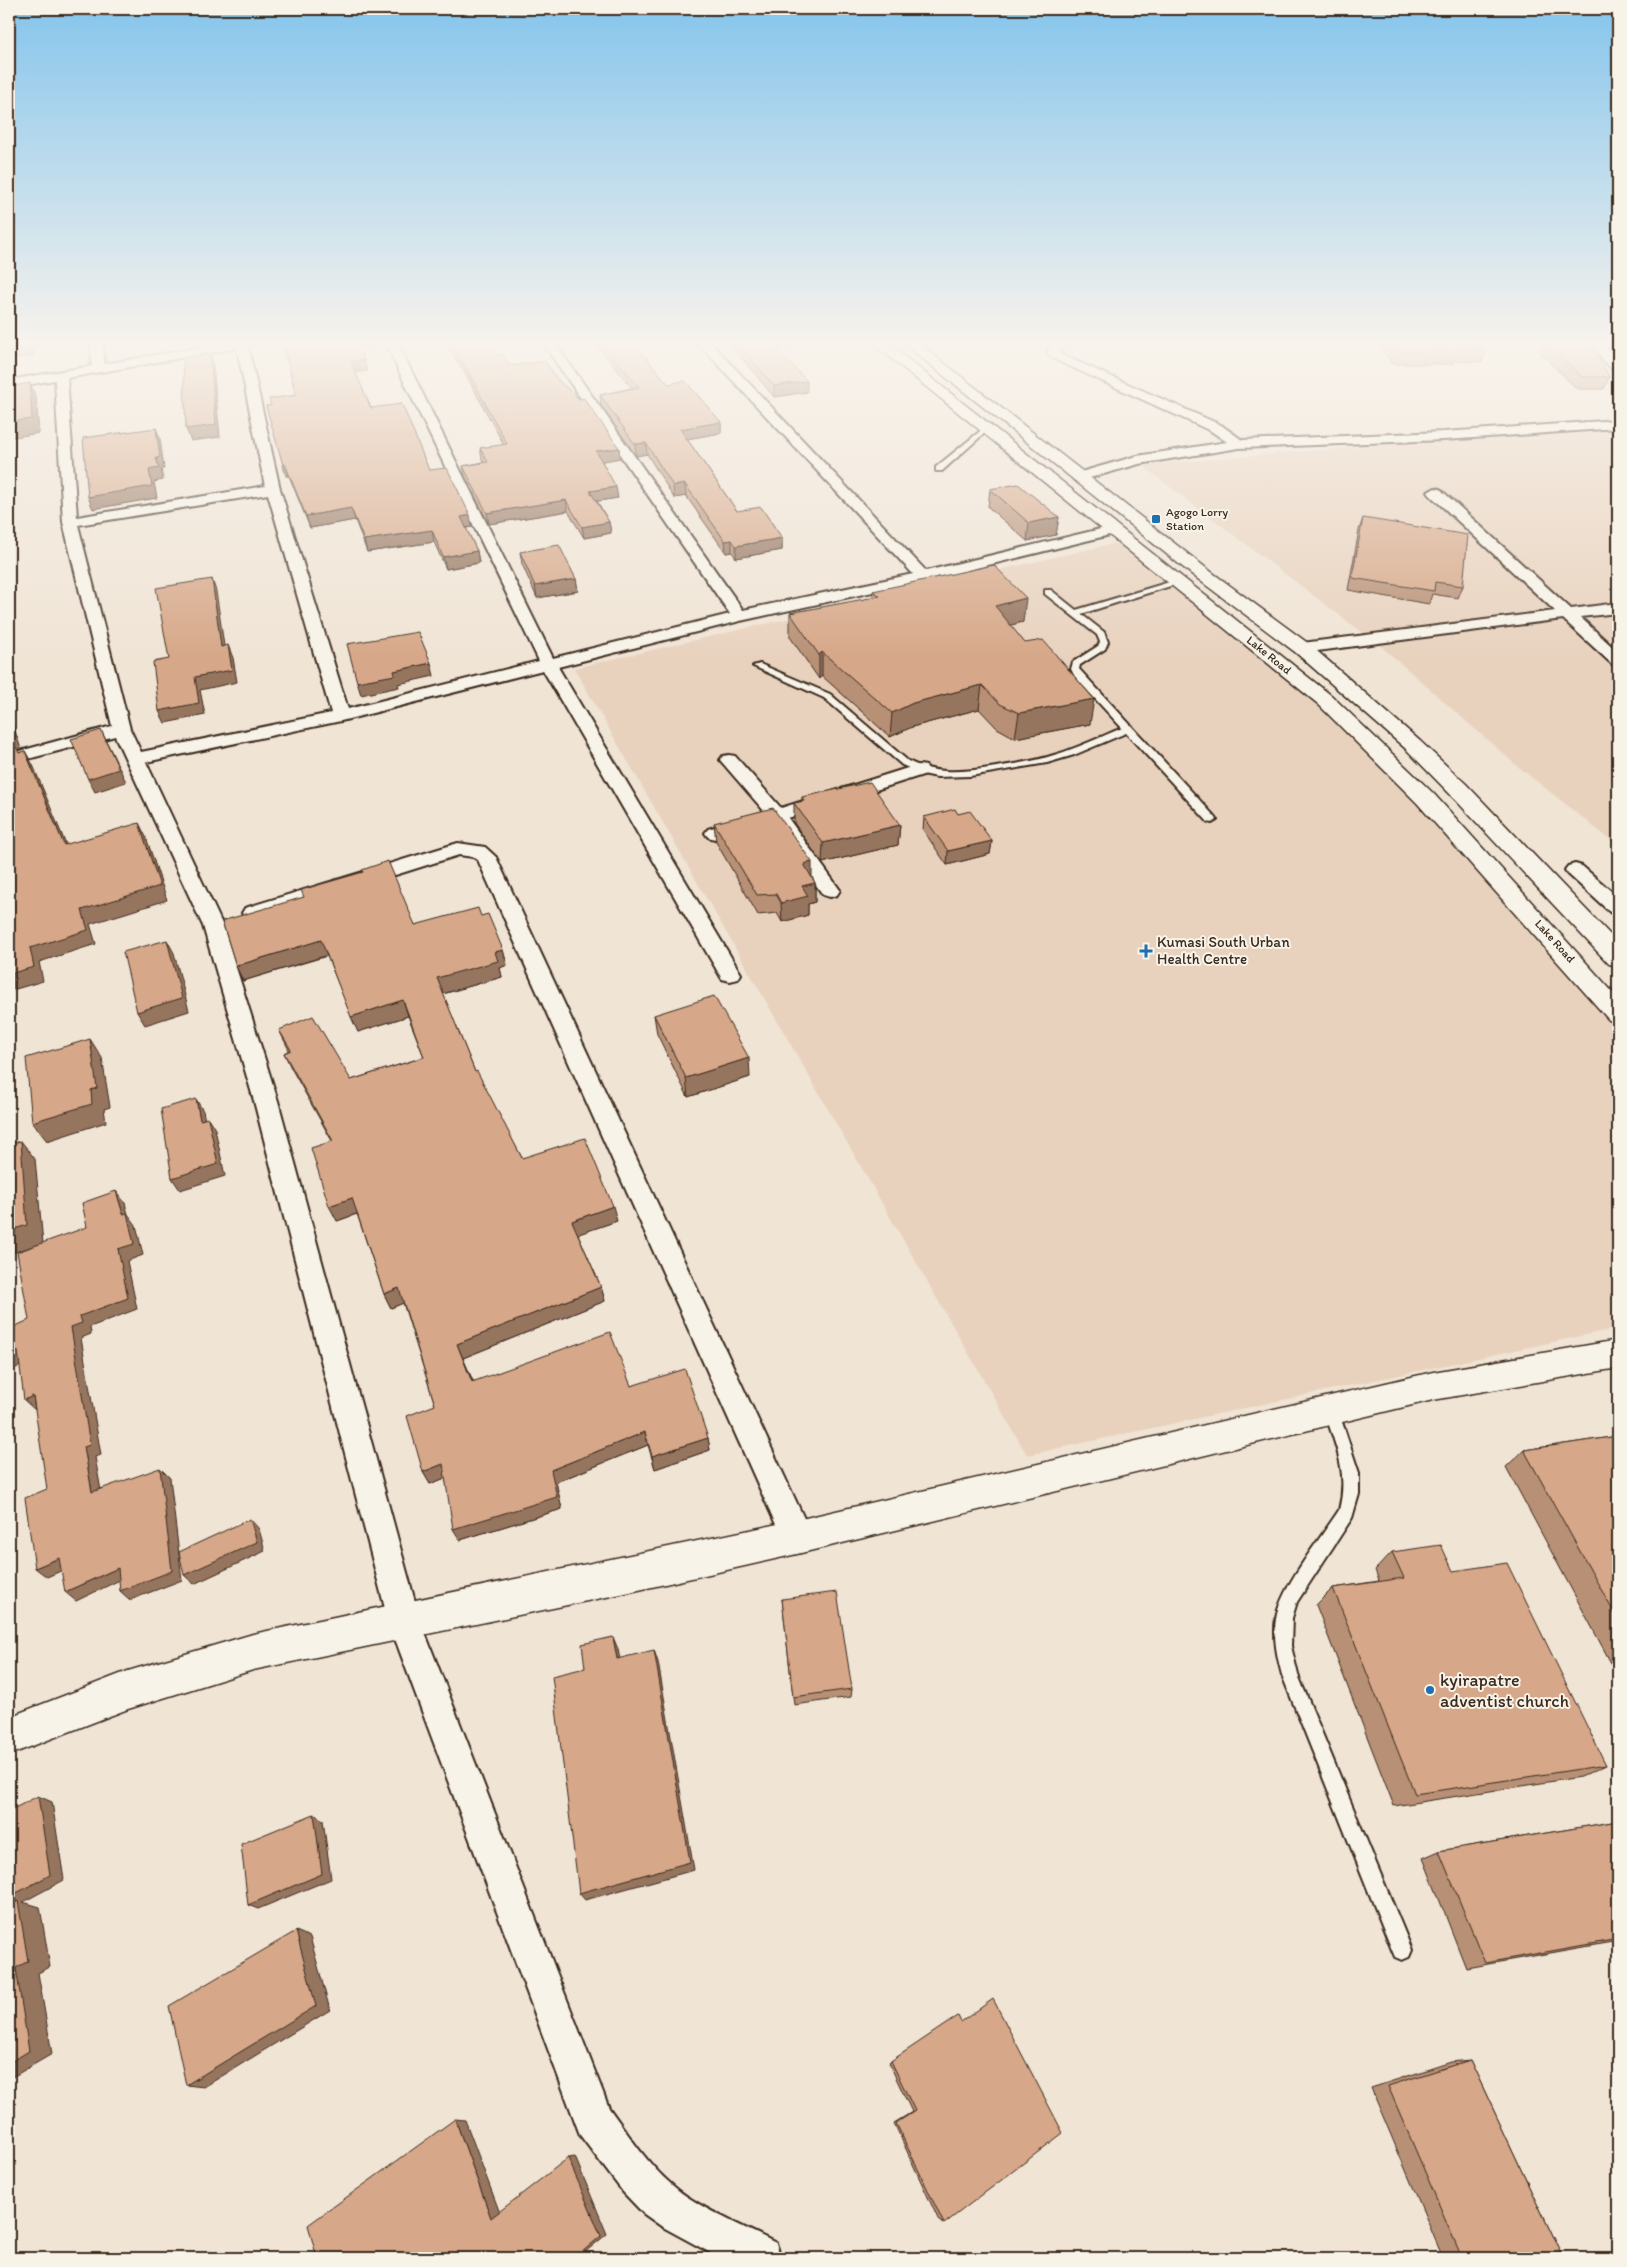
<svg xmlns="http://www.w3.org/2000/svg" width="1627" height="2267" font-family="Itim,sans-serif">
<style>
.built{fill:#e8d2be}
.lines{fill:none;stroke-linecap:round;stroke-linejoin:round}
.lane-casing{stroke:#3b2a1e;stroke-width:4}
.street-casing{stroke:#3b2a1e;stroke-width:4}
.secondary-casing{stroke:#3b2a1e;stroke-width:3}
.lane{fill:#f7f3e8;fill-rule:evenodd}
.street{fill:#f7f3e8;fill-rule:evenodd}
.secondary{fill:#f7f3e8;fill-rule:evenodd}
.wall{fill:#b89075;stroke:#3b2a1e}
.shaded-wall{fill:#96755f;stroke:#3b2a1e}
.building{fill:#d6a788;stroke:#3b2a1e}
.poi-dot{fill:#1f6fb2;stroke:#f7f3e8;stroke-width:2}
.labels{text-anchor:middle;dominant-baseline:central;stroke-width:4;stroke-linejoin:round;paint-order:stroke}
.far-poi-label{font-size:12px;fill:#3b2a1e;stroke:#f7f3e8;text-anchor:start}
.far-street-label{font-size:12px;fill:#3b2a1e;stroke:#f7f3e8}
.poi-label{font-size:15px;fill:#3b2a1e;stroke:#f7f3e8;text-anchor:start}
.near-poi-label{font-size:18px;fill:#3b2a1e;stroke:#f7f3e8;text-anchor:start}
</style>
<rect width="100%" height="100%" fill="#f0e4d5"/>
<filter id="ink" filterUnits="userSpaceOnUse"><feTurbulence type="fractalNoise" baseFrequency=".02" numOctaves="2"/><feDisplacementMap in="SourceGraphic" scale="10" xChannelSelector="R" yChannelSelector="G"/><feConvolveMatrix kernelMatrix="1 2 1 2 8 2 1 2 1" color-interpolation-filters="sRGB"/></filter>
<g filter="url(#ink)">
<!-- built -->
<path class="built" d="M1618,428v418l-102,-81 -133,-117 -242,-183 237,-20z
M1116,543l228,177 148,152 126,159v297l-591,127 -453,-787z"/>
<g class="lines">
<!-- lane casing -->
<g class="lane-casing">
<path id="lane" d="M984,428l5,1 -47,42h-6v-4z
M1173,581l7,2 -99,31 23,18 4,10 -3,7 -25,16 -1,4 137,149 1,2 -5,3 -4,-1 -82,-89 -52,22 -27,8 -77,13 -33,1 -14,-3 -21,-9 -78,-67 -71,-32 7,-2 70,30 78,67c28,14 53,11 82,7 22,-4 44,-6 64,-13 24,-7 46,-18 68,-27l-47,-51 -4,-8 2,-7 25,-16 2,-4 -3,-7 -52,-41v-4h6l25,20z
M1331,1403l5,2 2,5 21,63v21l-7,24 -55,84 -5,16 -1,28 7,29 114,275 -3,7 -7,3 -7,-3 -3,-7 -110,-275c-5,-19 -9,-37 -6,-57 5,-31 45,-80 63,-108 10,-38 -4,-65 -15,-100l2,-5z"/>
</g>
<!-- street casing -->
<g class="street-casing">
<path id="street" d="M91,342h12l1,22 126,-22h28l-10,4 32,143 68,220 191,-48 -154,-319h12l156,316 177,-44 -188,-272h12l189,268 170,-36 -216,-232h13l216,229 187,-45 7,4 -2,3 -195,48 -183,40 -182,46 183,307 -3,5 -8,2 -8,-2 -179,-309 -202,51 -195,41 77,164 55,175 142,519 189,488c19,26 38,56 63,77 24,22 73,42 104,58l5,15h-61l-59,-32 -17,-12 -21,-22 -43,-57 -192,-515 -134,-519 -51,-175 -88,-190 -106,28v-10l103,-28 -49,-204 -8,-142 -46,8v-8l83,-14zM237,348l28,138 -188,31 -10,-139zM268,494l63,219 -190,39 -11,-23 -52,-204z
M1058,342h18l-16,7 -1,3 3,3 159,70 21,15 202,-8 174,-12v8l-174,12 -205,8 -100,16 -60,17 -5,-1 -2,-3 2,-3 63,-18 90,-14 -16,-11 -157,-72 -7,-6 4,-8z
M1588,342h13l17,20v11l-4,-1z
M1435,488l5,1 131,120 47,-6v10l-38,4 38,35v14l-6,-2 -49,-45 -261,34 -6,-2 -2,-3 2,-3 6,-2 253,-32 -125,-116 -2,-3z
M729,755l6,1 46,52 133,-42 6,-1 6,1 3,4 -3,4 -138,44 52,72 -3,5 -7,2 -7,-2 -51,-73 -57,17 -7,-2 -3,-4 3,-4 57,-17 -45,-52 3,-4z
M458,843l27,4 11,10 312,670 4,10 -4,10 -11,5 -11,-5 -308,-687 -5,-3 -14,-2 -207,65 -7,-2 -3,-5 3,-5z
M1575,864l7,2 36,31v18l-7,-2 -43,-39 -3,-4 3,-4z"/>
</g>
<!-- secondary casing -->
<g class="secondary-casing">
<path id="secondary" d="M871,342h15l446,354 101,97 185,205v25l-9,-3 -192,-217 -99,-99z
M902,342h15l289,226 103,76 111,97 46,43 152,159v23l-9,-2 -159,-170 -44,-45 -111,-97 -101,-76z
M1618,1340v28l-185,32 -636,154 -176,40 -368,76 -125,39 -119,46v-38l119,-46 125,-37 544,-114 636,-148z"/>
</g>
<!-- lane -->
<use href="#lane" class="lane"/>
<!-- street -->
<use href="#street" class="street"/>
<!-- secondary -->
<use href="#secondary" class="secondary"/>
</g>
<!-- wall -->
<path class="wall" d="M281,342h97l1,5 -19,3 7,21 -12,1 16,36 58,62 43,57 -6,1 11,23 2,12 -33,6 -12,-27 -67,10 -12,-32 -45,8 -21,-52h-3l-3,-11 -12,-60 25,-10 -8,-34h-1z
M445,342h46l8,13 11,11 47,13 62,69 1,10 -18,3 16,37 -21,3 12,21 2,11 -27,5 -16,-27 -79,13 -24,-48 -2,-10 21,-4 -2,-3 -2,-11 24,-3 -34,-63z
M594,342h39l35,42 53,38v11l-34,6 50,72 45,27v12l-46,8 -4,-6 -6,1 -40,-57 -12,2 -27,-44 -11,2 -35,-51 -1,-10 32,-7z
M728,342h82v1l-21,4v2l-11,2 29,41 -33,5z
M1376,342h105l5,9 -4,11 -29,-1v3h-61z
M1537,342h54l18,35 -5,12h-27l-34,-33z
M990,489l69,28 -3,18 -29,6 -39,-34z
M1363,518l100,68 -5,12 -26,-4 -3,10 -81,-14 11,-60z
M520,552l56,27 2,12 -41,7 -15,-34z
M873,591l150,31 -13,3 80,99 -75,14 -18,-10 -18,-19 -67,18 -22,10 -68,-61 -3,3 -29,-42v-24l83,-15z
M802,797l98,28 -2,20 -76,18 -28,-40v-20l8,-1z
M958,814l34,27 -2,13 -43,11 -24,-35 1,-13z
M714,823l98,54 3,6v19l-7,2v11l-26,7 -5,-9 -19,2 -42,-73z
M481,916l22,34 4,15 -7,3 2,9 -59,17 32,78 47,86 95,63 -39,13 23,53 4,14 -142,57 10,23 158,5 77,52 2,12 -55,19 -7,-24 -92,37 6,27 -102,31 -15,-62 -15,6 -7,-12 12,-67 -32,-102 -12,5 -7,-14 -27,-80 -20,7 -5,-80 -41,-73 -7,-15 5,-3 -10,-20 72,50 73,-23 -16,-41 -50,16 -31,-76 -84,25 -7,-15 179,-41z
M654,1015l96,62 -62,20 -31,-63z
M1618,1436v240l-112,-209 18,-17z
M1392,1552l61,19 153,194 -26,12 -186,29 -78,-201 17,-17 46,-7 -4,-11z
M782,1599l70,90 -1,8 -57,8z
M1618,1821v120l-152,27 -43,-110 16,-7z
M961,2022l-17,202 -5,-3 -45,-98 18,-11 -23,-49 2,-2z
M1470,2060l93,198h-120l-72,-170 80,-26z"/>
<!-- shaded-wall -->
<path class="shaded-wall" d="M29,342h23v2l-19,3 1,9 -25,3v-11z
M104,342h14l-13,2z
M170,342h24l-23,3z
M356,342h22l1,5 -21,3z
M769,342h41v1l-21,4v2l-20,3z
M283,350h2l3,11h-1z
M210,354l3,12 7,71 -29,4 -5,-12z
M364,360l3,11 -14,2 -2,-11z
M807,381v11l-33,5v-11z
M30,383l6,14 3,36 -30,5v-16z
M721,422v11l-40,7 -1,-11z
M156,428l4,11 4,30h-3l2,11 -9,2 3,16 -64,11 -5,-12 61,-27 7,-12z
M646,443l1,11 -11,2 -1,-12z
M619,448l1,10 -22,4 -2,-11z
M285,464l4,12h-3l-3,-11z
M685,484l1,12 -12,2 -1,-12z
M616,487l2,11 -26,4 -2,-11z
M566,500l2,11 -79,13 -2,-11z
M351,508l4,12 -45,8 -4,-12z
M470,515l2,12 -8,1 -3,-11z
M1059,517l-3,18 -29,6 2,-18z
M609,522l2,11 -27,5 -2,-11z
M432,530l2,12 -67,10 -3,-12z
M782,538v12l-46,8v-12z
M732,540v12l-6,1 -1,-12z
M477,551l2,12 -33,6 -3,-12z
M212,579l4,12 10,68 -5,-12z
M576,579l2,12 -41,7 -2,-12z
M1026,598l-3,24 -31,8 3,-24z
M228,645l5,13 4,24 -37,8 5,25 -40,8 -6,-12z
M822,652v24l-3,3v-24z
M431,663l3,13 -36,8 1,3 -38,8 -4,-13 37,-11z
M982,685l-3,24 -67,18 -22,10 2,-24 21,-10z
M1094,699l-4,25 -75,14 4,-25z
M9,713l12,36 -3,1 7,12 -16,-10z
M101,730l25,52 -31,10 -7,-13z
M25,751l8,14 39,94 -8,-14z
M139,823l7,14 21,63 -77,24 6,20 -57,18 4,19 -34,10v-17l21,-26 52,-38z
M900,825l-2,20 -76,18 1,-20z
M992,841l-2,13 -43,11 1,-14z
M812,862v20l-8,-18z
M815,883v19l-7,2v11l-26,7 -1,-19 21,-17z
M167,940l7,13 15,58 -44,14 -8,-13z
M321,940l7,15 -85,26 -7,-15z
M503,950l4,15 -7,3 2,9 -60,17 -5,-16 58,-26z
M403,1000l5,16 -50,16 -7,-15z
M9,1037l5,33 -5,1z
M90,1039l12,19 8,49 -6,2 2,13 -59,19 -15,-19 59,-32z
M749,1058l1,19 -62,20 -2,-19z
M196,1099l7,12 4,20 -7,-11z
M208,1118l7,11 10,47 -45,14 -8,-12z
M21,1141l14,18 8,84 -34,11v-23z
M116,1191l9,12 3,11 8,11 7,30 -16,6 10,48 -47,18 1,7 -10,4 20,117 -6,2 8,45 -11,-10 -8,-45 -13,-120 9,-11 38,-67 5,-35z
M352,1198l7,15 -22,8 -8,-15z
M613,1206l4,15 -41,14 -4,-14z
M601,1287l4,14 -142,57 15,37 -21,-51z
M399,1288l7,14 -15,6 -7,-14z
M18,1351l11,11 -20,9v-16z
M33,1396l2,14 -11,-10z
M645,1432l3,13 -92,37 6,27 -102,31 -7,-11 98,-59z
M708,1438l2,12 -55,19 -3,-13z
M443,1464l7,12 -20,8 -7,-12z
M160,1468l10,10 12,102 -52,20 -10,-9z
M250,1519l9,10 6,22 -71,33 -10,-9z
M59,1558l11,9 -23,10 -12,-9z
M118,1568l10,8 -52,25 -11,-9z
M613,1637l5,12 4,22 -5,-12z
M654,1650l4,12 36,208 -109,30 -6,-7z
M38,1796l14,6 12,78 -41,22 17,5 10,60 -12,6 14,81 -43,25v-16l7,-95 2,-66 -9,-3v-2z
M314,1814l9,6 8,59 -73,30 -10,-4z
M296,1931l14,6 20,73 -126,77 -18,-2z
M455,2119l10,1 36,96 -10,2z
M575,2157l32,77 -29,24h-3l-7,-100z"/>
<!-- building -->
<path class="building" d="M9,342h20v3l-20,3z
M281,342h76l7,18 -13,2 20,46 31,-4 27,66 18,-2 23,47 -9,2 16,34 -34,6 -11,-27 -68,10 -13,-32 -45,8 -21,-52 -2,1 -17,-59 5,-1 -2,-6 27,-4 -11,-45h-2z
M449,342h42l2,4h2l4,9 4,-1 7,12 35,-5 12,18 22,20 5,-1 35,50 -23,3 20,36 -26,4 19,31 -27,5 -16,-27 -79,13 -24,-47 25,-4 -8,-14 27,-4 -39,-72z
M601,342h32l35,42 17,-3 36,41 -41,7 57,82 24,-4 21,31 -46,8 -4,-6 -7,1 -40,-57 -12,2 -27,-43 -11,1 -35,-49 39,-8z
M736,342h34l37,39 -33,5z
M1388,342h93l5,9 -31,-1 2,2h-61z
M1547,342h44l18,35h-27l-34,-32z
M210,354l6,71 -30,4 -3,-71z
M30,383l2,36 -23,3v-35z
M156,428l4,29 -4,1 3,10 -10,2 3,16 -64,11 -5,-59z
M1018,484l41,33 -30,6 -39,-34z
M1363,518l105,17 -5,51 -28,-4 -1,9 -82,-13z
M559,545l17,34 -41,7 -15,-34z
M994,565l32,33 -31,8 30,37 18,-3 51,59 -75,14 -19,-9 -18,-19 -69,18 -21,10 -70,-61 -3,3 -29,-42 90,-17 -7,-5z
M212,579l9,68 7,-2 4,25 -37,7 4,26 -40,8 -6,-49 16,-3 -13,-71z
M418,632l13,31 -37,8 1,4 -38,7 -10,-38z
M9,722l4,13 -4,1z
M101,730l18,39 -31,10 -17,-40z
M17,748l2,5 6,-2 39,94 75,-22 21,63 -78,24 6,20 -58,18 4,19 -25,7v-122h1l-1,-3v-99z
M870,782l30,43 -77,18 -29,-40 10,-2 -2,-4z
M773,808l39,54 -8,2 11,19 -13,3 6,10 -27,7 -5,-9 -19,1 -43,-72z
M955,809l3,5 12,-3 22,30 -44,10 -24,-34z
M388,861l27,64 63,-17 3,8 7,-2 15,36 -8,2 3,9 -61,17 38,94 2,-1 45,87 63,-20 28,68 -41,15 29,66 -144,57 15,38 138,-50 21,54 54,-17 23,69 -56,18 -7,-24 -94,38 6,27 -104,32 -10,-65 -20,8 -16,-56 28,-11 -36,-117 -15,6 -32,-96 -23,8 -18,-58 22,-7 -49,-88 7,-3 -12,-20 34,-14 38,64 73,-23 -21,-57 -52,17 -30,-77 -85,26 -14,-45 82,-24 -3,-7 62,-18 -1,-2z
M167,940l15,58 -45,14 -14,-60z
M714,996l35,62 -63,20 -32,-63z
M90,1039l7,49 -6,2 1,14 -60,18 -6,-64z
M196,1099l4,21 8,-2 10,46 -46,14 -11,-69z
M21,1141l6,84 -18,6v-87z
M116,1191l7,23 4,-1 7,31 -16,5 10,49 -48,18 2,7 -11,4 19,118 -6,2 8,45 68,-24 12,103 -52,20 -2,-23 -53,24 -6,-34 -24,10 -10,-70 22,-9 -14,-93 -9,4 -6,-49 -9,4v-26l20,-9 -12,-68 70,-25 -5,-24z
M1618,1436v184l-94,-170z
M250,1519l7,23 -73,33 -5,-23z
M1441,1545l12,26 54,-8 99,202 -191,29 -82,-206 71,-10 -12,-26z
M837,1592l15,97 -59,8 -11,-98z
M613,1637l4,22 37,-9 36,212 -111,31 -27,-217 33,-8 -3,-24z
M38,1796l12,79 -41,22v-86z
M314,1814l8,60 -74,31 -7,-61z
M1618,1821v118l-133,24 -46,-112z
M18,1901l10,60 -12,7 13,83 -20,12v-157z
M296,1931l20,75 -130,79 -17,-79z
M993,1999l70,134 -119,91 -48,-101 19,-12 -24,-50 67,-45 3,6z
M1470,2060l93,198h-101l-74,-172z
M455,2119l36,99 77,-60 33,78 -26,22h-258l-9,-33z"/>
</g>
<!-- sky -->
<linearGradient id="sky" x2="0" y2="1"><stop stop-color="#85c5ec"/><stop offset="0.52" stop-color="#f8f3ec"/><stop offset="1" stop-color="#f8f3ec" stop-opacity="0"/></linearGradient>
<rect width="1627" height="660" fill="url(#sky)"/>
<!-- markers -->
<g class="poi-dot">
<rect x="1151" y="514" width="10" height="10" rx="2.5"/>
<path d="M1143.5 943.5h5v5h5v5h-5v5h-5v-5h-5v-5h5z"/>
<circle cx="1430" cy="1690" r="5"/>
</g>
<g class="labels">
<!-- far-poi labels -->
<g class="far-poi-label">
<text x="1166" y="512">Agogo Lorry<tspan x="1166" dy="14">Station</tspan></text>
</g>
<!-- far-street labels -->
<g class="far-street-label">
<text transform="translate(1269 655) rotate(39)">Lake Road</text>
<text transform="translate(1555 941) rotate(48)">Lake Road</text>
</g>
<!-- poi labels -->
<g class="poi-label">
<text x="1157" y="942">Kumasi South Urban<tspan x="1157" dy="17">Health Centre</tspan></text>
</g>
<!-- near-poi labels -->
<g class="near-poi-label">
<text x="1440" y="1680">kyirapatre<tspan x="1440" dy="21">adventist church</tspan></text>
</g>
</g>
<!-- margin -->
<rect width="1627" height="2267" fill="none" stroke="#f7f3e8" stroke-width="30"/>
<rect x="15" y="15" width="1597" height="2237" fill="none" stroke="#3b2a1e" stroke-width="2" filter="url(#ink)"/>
</svg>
